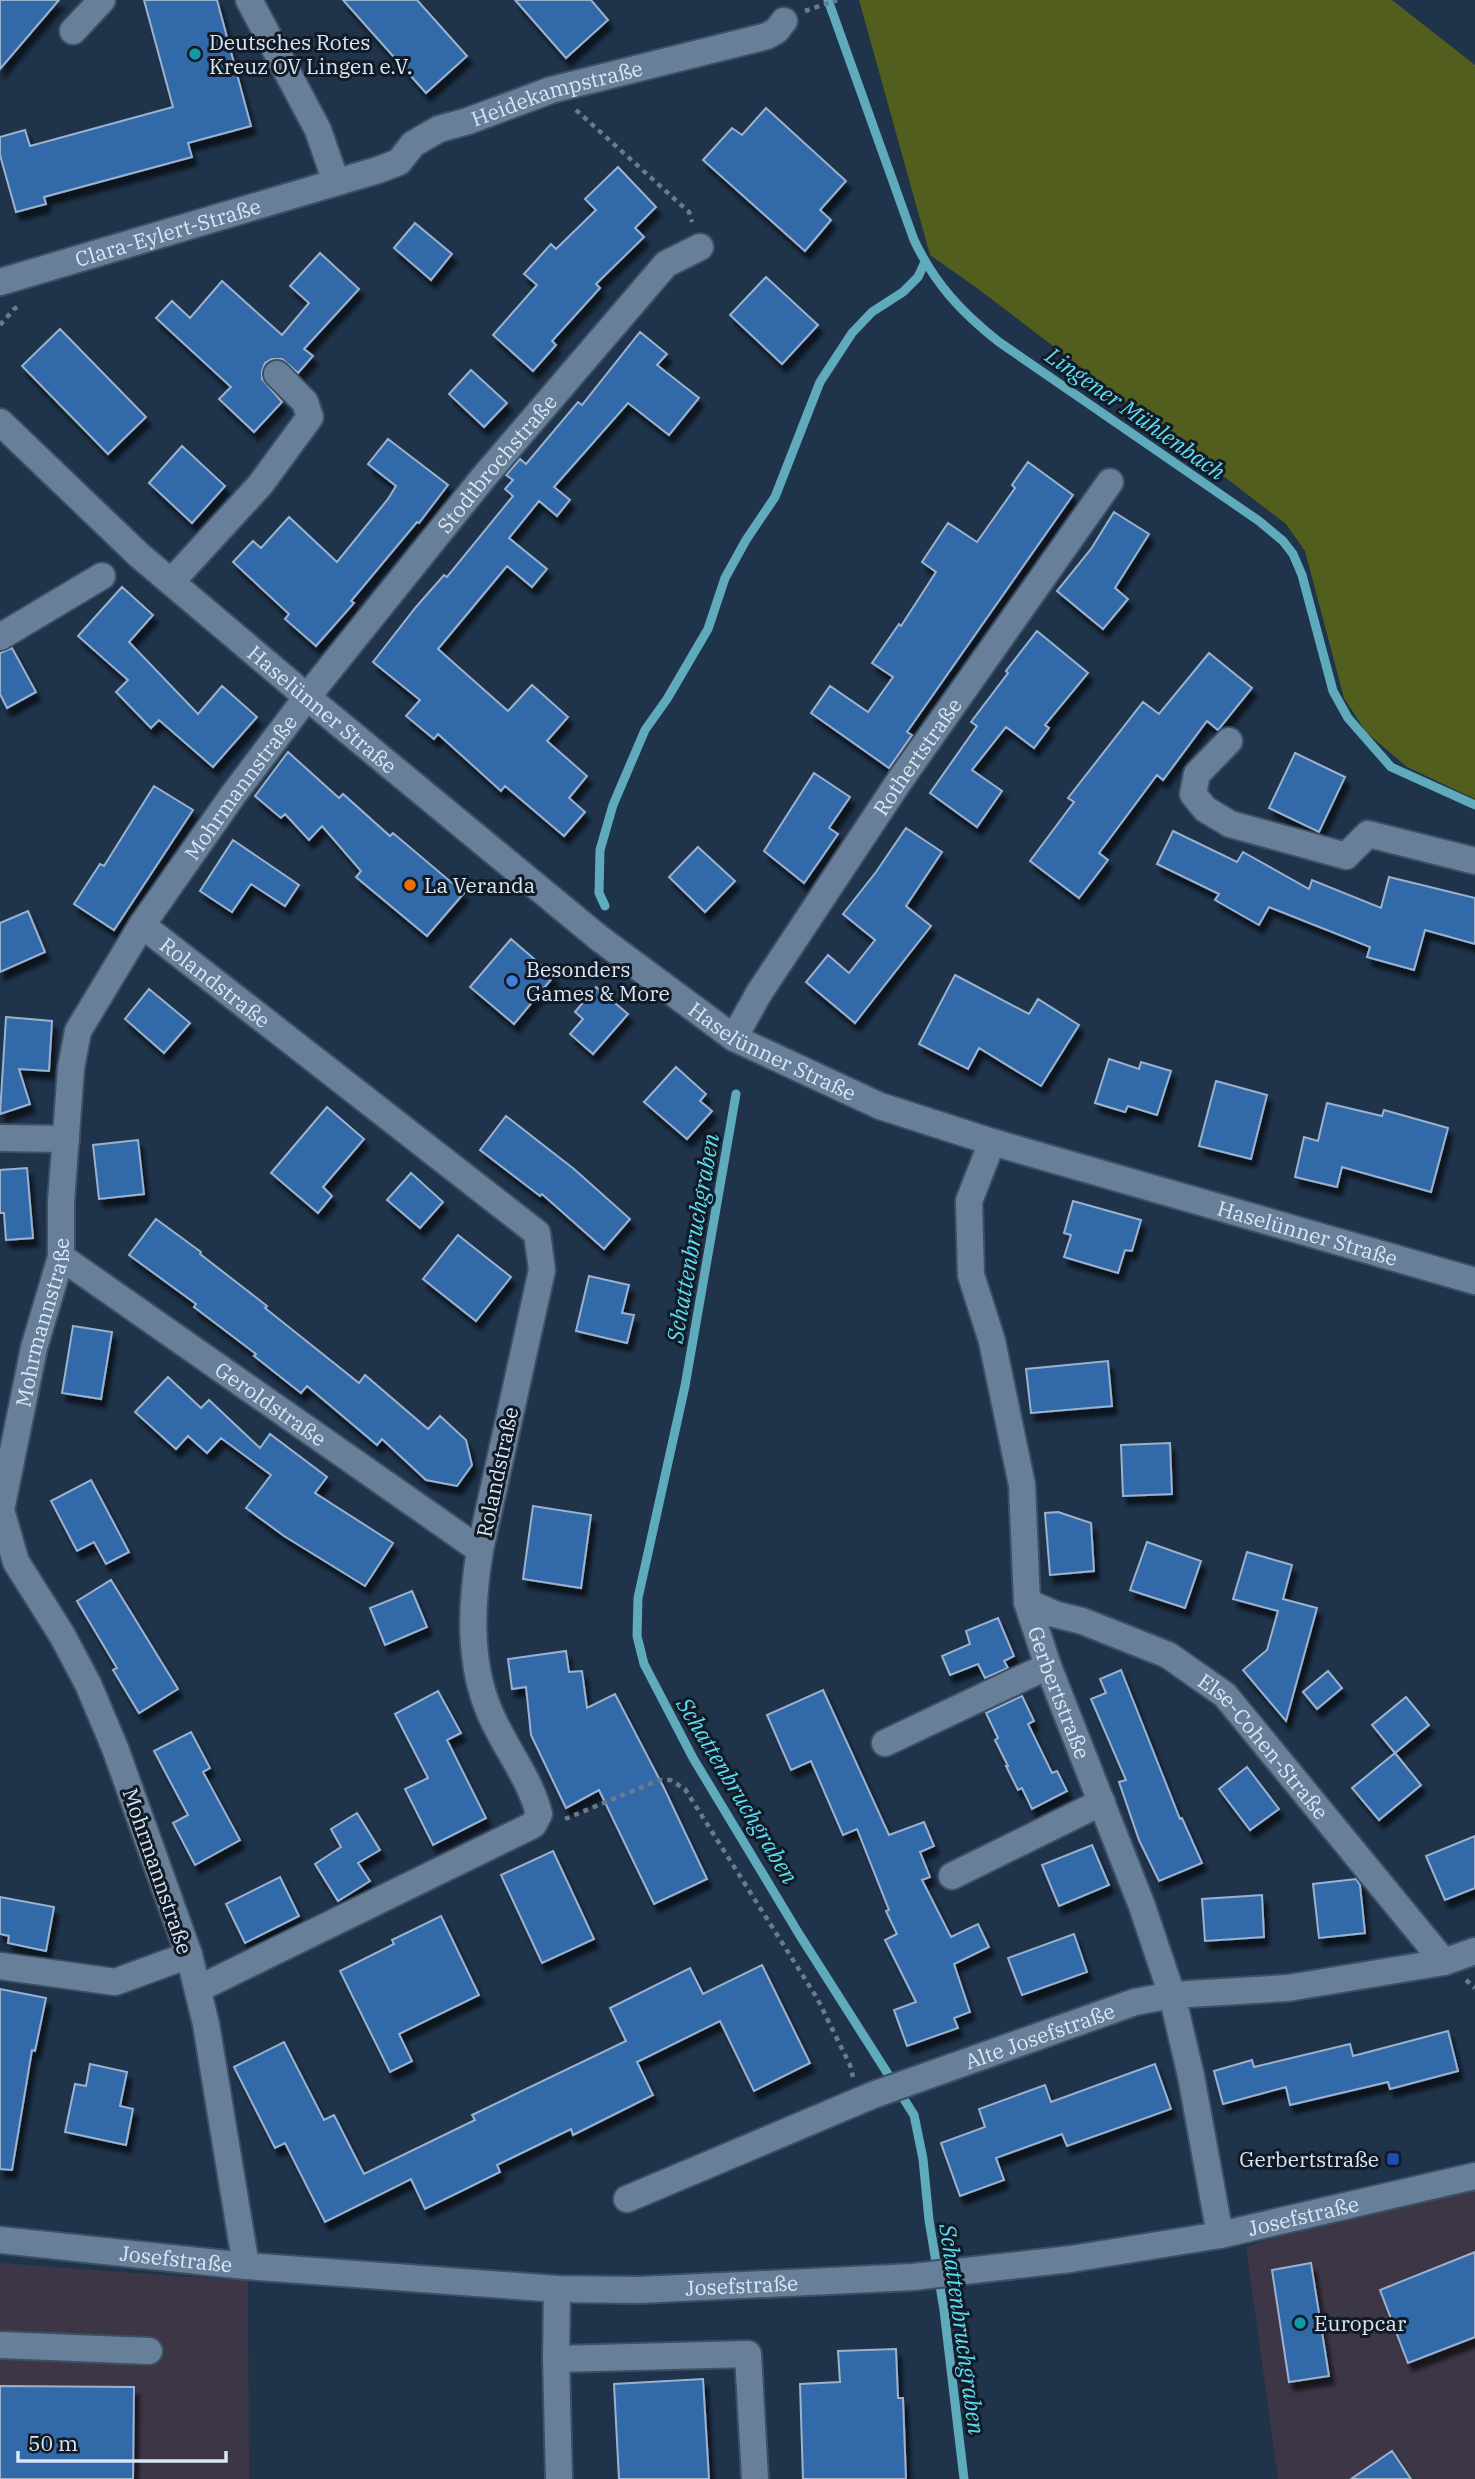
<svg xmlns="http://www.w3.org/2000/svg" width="1475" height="2479" font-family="'IBM Plex Serif',serif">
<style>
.commercial{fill:#3d3646}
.green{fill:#515e1d}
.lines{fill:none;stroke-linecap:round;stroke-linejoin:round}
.stream{stroke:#5fabbc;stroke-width:9}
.building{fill:#3169a8;stroke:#9ab2cf;stroke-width:2;filter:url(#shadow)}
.minor-casing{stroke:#3e4f63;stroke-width:30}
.path{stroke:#6a7b90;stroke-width:4.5;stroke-dasharray:5 5;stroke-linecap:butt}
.minor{stroke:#687f9a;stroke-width:26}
.culture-dot{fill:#0f9aa8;stroke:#121a25;stroke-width:2.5}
.food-dot{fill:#e8710a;stroke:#121a25;stroke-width:2.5}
.shop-dot{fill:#3f7fe0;stroke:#121a25;stroke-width:2.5}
.transit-dot{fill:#1a4fb4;stroke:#121a25;stroke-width:2.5}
.labels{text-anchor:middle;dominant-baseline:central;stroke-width:6;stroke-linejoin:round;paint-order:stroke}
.poi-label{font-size:21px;fill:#d9e6f5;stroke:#121a25;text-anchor:start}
.street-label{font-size:21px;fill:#d9e6f5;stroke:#121a25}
.water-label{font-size:23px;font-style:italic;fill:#5bdef5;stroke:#121a25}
</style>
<defs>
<filter id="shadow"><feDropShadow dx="4.5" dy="8" stdDeviation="2" flood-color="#0009"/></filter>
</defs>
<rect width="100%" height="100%" fill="#1f334b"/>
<!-- commercial -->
<path class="commercial" d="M1475,2190v289h-197l-32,-232 40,-13z
M0,2263l248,18 1,198h-249z"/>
<!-- green -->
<path class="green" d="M859,0h533l83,65v734l-68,-32 -41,-35 -22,-34 -39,-147 -19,-27 -305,-233 -51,-36z"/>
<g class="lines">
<!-- stream -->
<path class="stream" d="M828,0l86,240c21,44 47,72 85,102l260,179 24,20 10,13 9,21 31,116 15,27 43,49 84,38
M605,906l-6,-13 1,-43 13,-45 32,-75 22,-31 41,-70 17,-51 21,-38 29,-43 45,-115 32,-49 20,-21 31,-20 15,-15 7,-15
M736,1094l-51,292 -47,212 -1,38 7,28 49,94 106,176 115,181 9,44 6,61 15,90 20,169"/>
</g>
<!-- building -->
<path class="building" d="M0,0h59l-59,69z
M144,0h73l34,126 -63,17 4,14 -148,40 2,7 -30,8 -16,-57v-18l25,-7 5,16 143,-39z
M343,0h74l50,56 -41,37z
M515,0h76l17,20 -42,38z
M766,108l80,73 -26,29 11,10 -26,31 -102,-91 29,-32 10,7z
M618,167l38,40 -21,21 9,9 -48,47 4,4 -48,53 4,4 -23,26 -40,-36 44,-50 -13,-11 27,-30 5,5 40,-39 -11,-11z
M415,223l37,31 -21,26 -37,-32z
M320,253l39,36 -55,60 9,7 -15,17 -16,-14h-10l-7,4 -3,8v8l20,23 -28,30 -35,-33 12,-12 -75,-69 16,-17 18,17 32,-37 60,54 27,-32 -19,-17z
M766,277l52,48 -36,39 -52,-49z
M60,329l86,88 -38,37 -86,-88z
M640,332l27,22 -10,11 42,33 -30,37 -41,-32 -74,84 16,13 -13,16 -18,-15 -30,37 38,31 -15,18 -25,-21 -69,83 70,62 24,-26 36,32 -21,24 40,35 -18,22 16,14 -21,24 -59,-50 -4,5 -63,-57 -4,5 -28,-23 14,-16 -47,-38 43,-55 28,-32 3,2 66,-81 -8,-7 8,-9 -7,-5 14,-16 6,5 52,-62 4,3z
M471,370l36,33 -23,24 -35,-33z
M388,439l60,46 -29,38 -2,-1 -66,79 3,2 -38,43 -31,-27 4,-5 -56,-52 20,-21 8,7 28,-31 48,45 51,-63 8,-13 -28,-22z
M182,446l43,40 -33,37 -43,-40z
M1028,462l45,33 -166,237 5,3 -23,33 -78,-55 19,-27 38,26 25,-35 -21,-14 27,-39 2,2 35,-54 -14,-10 26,-39 29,19 38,-54 -3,-3z
M1114,512l35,22 -34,54 13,11 -25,30 -46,-38 34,-42z
M122,587l31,28 -24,27 69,72 24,-28 35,31 -44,50 -54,-47 -8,8 -35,-36 12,-12 -50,-44z
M1037,631l51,42 -43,52 4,3 -15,20 -28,-21 -34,43 30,21 -25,36 -47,-34 47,-67 -6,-4 37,-49 -2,-2z
M12,648l24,44 -29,16 -7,-14v-41z
M1209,653l43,35 -34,42 -11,-9 -44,59 -6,-5 -58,78 9,7 -29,38 -49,-37 44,-59 -6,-4 75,-96 16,12z
M288,752l51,46 4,-4 47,42 3,-3 71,60 -37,43 -71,-59 5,-6 -39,-45 -13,14 -24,-26 -4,4 -26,-22z
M1295,753l50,24 -26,55 -50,-24z
M814,773l36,24 -21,31 9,6 -34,49 -40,-32z
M154,786l39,24 -79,120 -40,-26 26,-40 4,2z
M906,828l36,24 -36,54 25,20 -76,97 -49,-41 22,-27 21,18 26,-33 -32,-26 33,-42z
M1173,831l64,31 6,-10 66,37 3,-9 69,28 8,-31 86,21v46l-50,-14 -11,40 -47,-13 3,-10 -101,-40 -10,18 -44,-25 4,-6 -62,-30z
M233,840l66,45 -14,21 -34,-22 -19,28 -32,-21z
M698,847l37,34 -30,31 -36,-35z
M28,911l17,41 -45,20v-49z
M511,939l43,37 -40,48 -44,-37z
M955,975l74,39 9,-15 41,26 -38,61 -62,-38 -11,21 -49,-25z
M596,987l32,27 -35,40 -23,-20 13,-15 -8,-7z
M149,989l41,34 -26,30 -39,-34z
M6,1017l46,4 -3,50 -30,-2 11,35 -30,10z
M1109,1059l30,10 2,-7 30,9 -14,44 -29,-9 -3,6 -30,-9z
M676,1067l30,27 -6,7 12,10 -25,28 -43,-37z
M1216,1081l51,14 -16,64 -52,-13z
M1327,1103l55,13 2,-6 64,18 -17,64 -89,-25 -5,20 -42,-10 9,-40 14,4z
M327,1107l37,32 -41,48 9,9 -14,17 -47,-40z
M506,1116l68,53 56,50 -26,30 -62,-55 -2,2 -60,-46z
M138,1140l6,54 -45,5 -6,-54z
M27,1168l6,70 -27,2 -2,-27h-4v-43z
M411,1173l32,29 -23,26 -33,-28z
M1073,1201l68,19 -9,31 -7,-1 -7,23 -54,-16 7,-22 -7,-2z
M156,1219l45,33 -1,2 67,52 -2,2 94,75 6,-8 63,54 12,-13 26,24 6,25 -15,21 -31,-6 -44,-41 -5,6 -70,-59 -6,7 -47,-37 2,-2 -62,-47 2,-3 -67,-49z
M458,1235l53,42 -35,44 -53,-42z
M589,1276l40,9 -7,28 12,2 -7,28 -51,-12z
M73,1326l39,6 -11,67 -39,-6z
M1108,1361l4,45 -81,7 -5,-44z
M168,1377l33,31 8,-8 51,48 10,-14 57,43 -12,16 78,50 -28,43 -81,-50 -38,-28 25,-33 -50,-37 -14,15 -19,-17 -12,13 -41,-37z
M1170,1443l2,51 -49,2 -2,-51z
M91,1480l38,72 -23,12 -12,-22 -17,9 -26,-50z
M533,1506l58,9 -10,73 -58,-9z
M1058,1512l33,11 3,48 -44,4 -5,-62z
M1147,1542l54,19 -16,47 -55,-18z
M1247,1552l45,13 -9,34 34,9 -31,113 -43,-51 24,-20 11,-39 -45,-12z
M111,1580l67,109 -39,24 -26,-43 4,-2 -40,-67z
M412,1591l15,36 -42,18 -15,-37z
M998,1618l16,38 -10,5 4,7 -23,10 -7,-14 -28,11 -8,-19 28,-12 -4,-13z
M566,1651l3,21 13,-1 5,37 28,-14 49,94 43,91 -53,25 -55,-114 -33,18 -35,-73 -5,-48 -14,2 -4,-30z
M1121,1670l59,149 2,-1 20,45 -43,18 -20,-41 -20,-58 7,-2 -35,-81 15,-6 -6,-14z
M1328,1671l14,17 -25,21 -14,-17z
M823,1690l66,145 35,-13 10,24 -14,6 10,25 -8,3 29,57 27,-13 11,23 -35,17 16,48 -16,6 4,10 -51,18 -13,-36 22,-8 -31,-62 12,-6 -11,-23 3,-1 -32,-81 -14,6 -32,-74 -20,9 -24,-55z
M438,1691l23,42 -14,7 39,78 -53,27 -28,-56 23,-11 -33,-64z
M1022,1696l12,25 -6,3 24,49 5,-2 10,20 -35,18 -10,-21 -4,2 -12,-24h2l-13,-26 3,-2 -12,-25z
M1406,1697l23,28 -34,28 -23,-28z
M191,1732l19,36 -7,4 37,68 -45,25 -22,-42 15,-8 -34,-64z
M1395,1753l26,32 -42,35 -27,-32z
M1247,1767l32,42 -29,21 -31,-41z
M357,1813l23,37 -22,13 12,18 -32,20 -23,-37 26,-17 -10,-18z
M1475,1836v52l-30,12 -19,-44z
M1092,1845l17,40 -50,21 -17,-41z
M553,1851l41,88 -52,24 -41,-88z
M280,1877l19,39 -54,27 -19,-39z
M1356,1879l4,6 5,48 -46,5 -6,-54z
M1262,1895l2,42 -59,4 -3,-42z
M0,1897l54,10 -8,44 -38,-8 1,-7 -9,-2z
M441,1916l38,79 -80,39 13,27 -22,11 -50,-101 54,-27 -2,-4z
M1074,1934l13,38 -65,23 -14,-37z
M762,1965l48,98 -56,28 -34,-70 -83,41 16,33 -80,40 -2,-6 -74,36 3,7 -75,37 -14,-30 -86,43 -40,-79 -10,5 -41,-81 50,-25 40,78 10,-5 30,59 111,-54 -3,-5 154,-74 -16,-33 80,-40 13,26z
M0,1989l46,9 -11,53 -3,-1 -20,120 -12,-1z
M1448,2031l10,40 -68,18 -2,-7 -98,23 -4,-18 -63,17 -9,-33 38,-11 2,7 96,-23 3,12z
M90,2064l37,8 -7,34 13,3 -7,36 -61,-13 10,-48 11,2z
M1155,2064l16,45 -104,37 -5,-12 -66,24 8,22 -44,16 -19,-53 44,-16 -6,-18 66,-24 6,17z
M1475,2252v85l-67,26 -28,-73z
M1311,2263l18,113 -40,6 -17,-112z
M896,2349l2,49h5l3,81h-103l-3,-95 40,-2 -2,-31z
M703,2379l6,100h-90l-5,-95z
M0,2386l134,1 -1,92h-133z
M1392,2451l19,28h-60z"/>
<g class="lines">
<!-- minor casing -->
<g class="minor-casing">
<g id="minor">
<path d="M249,0l69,130 18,52"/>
<path d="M73,31l29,-31"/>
<path id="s1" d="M0,282l378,-112 21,-8 14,-18 26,-15 29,-8 83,-31 216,-54 9,-5 8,-10"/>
<path id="s2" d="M0,422l139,133 168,142 292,241 135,100 146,68 112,36 483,139"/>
<path d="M171,582l89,-97 50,-68 -5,-15 -28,-28"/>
<path d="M0,637l102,-61"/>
<path d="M1229,741l-32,33 -4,20 12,15 25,15 116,32 22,-22 107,27"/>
<path id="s3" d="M142,925l395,308 5,37 -62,280c-9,54 -12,112 10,163 15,35 40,65 49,101l-6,11 -335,164"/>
<path id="s4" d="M734,1038l25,-45 139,-210 212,-301"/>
<path d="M0,1138l66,1"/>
<path id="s5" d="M992,1142l-23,59 2,74 21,66 30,144 5,117 21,64 94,240 30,89 19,81 29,159"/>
<path id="s6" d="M61,1257l419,293"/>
<path id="s7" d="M1027,1602l27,12 28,7 86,34 57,40 219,267"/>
<path d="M885,1743l163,-77"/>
<path d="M952,1876l150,-74"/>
<path d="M0,1966l115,16 74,-27"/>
<path id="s8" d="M627,2199l246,-104 262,-93 37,-7 116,-7 156,-26 31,-11"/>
<path id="s9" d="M0,2240l246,26 311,23 82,1 274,-13 158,-18 149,-24 255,-59"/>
<path id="s10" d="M246,2266l-40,-242 -17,-69 -74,-207 -27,-64 -26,-49 -46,-73 -15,-52 33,-162 27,-91v-55l10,-134 7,-37 64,-106 91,-130 74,-98 176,-219 183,-214 34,-17"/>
<path d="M557,2289l-1,70 3,120"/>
<path d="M0,2345l149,6"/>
<path d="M556,2359l192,-5 7,125"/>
</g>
</g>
<!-- path -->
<path class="path" d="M805,11l32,-11
M576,110l113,102 3,10
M0,325l14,-16 5,-3
M565,1819l94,-39h11l15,9 132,209 33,67 3,12
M1466,1980l9,8"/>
<!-- minor -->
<use href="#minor" class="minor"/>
</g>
<!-- markers -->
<g class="culture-dot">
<circle cx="195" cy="54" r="7"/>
<circle cx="1300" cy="2323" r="7"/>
</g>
<circle class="food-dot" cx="410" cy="885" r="7"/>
<circle class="shop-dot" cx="512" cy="981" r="7"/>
<rect class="transit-dot" x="1386" y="2152" width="14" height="14" rx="3.5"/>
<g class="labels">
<!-- poi labels -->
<g class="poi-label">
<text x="209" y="42">Deutsches Rotes<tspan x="209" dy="24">Kreuz OV Lingen e.V.</tspan></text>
<text x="424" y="885">La Veranda</text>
<text x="526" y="969">Besonders<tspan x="526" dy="24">Games &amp; More</tspan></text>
<text x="1379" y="2159" text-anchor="end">Gerbertstraße</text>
<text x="1314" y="2323">Europcar</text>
</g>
<!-- street labels -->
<g class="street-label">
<text stroke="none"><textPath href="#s1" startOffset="593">Heidekampstraße</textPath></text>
<text stroke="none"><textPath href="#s1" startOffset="175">Clara-Eylert-Straße</textPath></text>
<text stroke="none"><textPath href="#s10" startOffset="1995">Stodtbrochstraße</textPath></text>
<text stroke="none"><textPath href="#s2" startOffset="432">Haselünner Straße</textPath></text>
<text stroke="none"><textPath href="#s4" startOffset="336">Rothertstraße</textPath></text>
<text stroke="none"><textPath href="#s10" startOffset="1582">Mohrmannstraße</textPath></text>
<text stroke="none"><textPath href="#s3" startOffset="93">Rolandstraße</textPath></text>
<text stroke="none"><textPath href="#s2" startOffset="999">Haselünner Straße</textPath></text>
<text stroke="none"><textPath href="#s2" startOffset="1566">Haselünner Straße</textPath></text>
<text stroke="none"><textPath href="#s10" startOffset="994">Mohrmannstraße</textPath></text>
<text stroke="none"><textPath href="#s6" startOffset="256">Geroldstraße</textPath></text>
<text transform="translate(497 1472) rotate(-78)">Rolandstraße</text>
<text stroke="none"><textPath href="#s5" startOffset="567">Gerbertstraße</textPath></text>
<text stroke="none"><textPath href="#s7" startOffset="284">Else-Cohen-Straße</textPath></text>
<text transform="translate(158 1871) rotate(71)">Mohrmannstraße</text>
<text stroke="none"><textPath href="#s8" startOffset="444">Alte Josefstraße</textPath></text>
<text stroke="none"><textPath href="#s9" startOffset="1311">Josefstraße</textPath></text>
<text stroke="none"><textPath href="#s9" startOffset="177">Josefstraße</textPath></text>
<text stroke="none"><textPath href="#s9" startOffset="744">Josefstraße</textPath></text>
</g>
<!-- water labels -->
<g class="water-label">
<text transform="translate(1136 413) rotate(35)">Lingener Mühlenbach</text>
<text transform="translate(692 1238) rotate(-80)">Schattenbruchgraben</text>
<text transform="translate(738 1790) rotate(59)">Schattenbruchgraben</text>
<text transform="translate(963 2329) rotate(82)">Schattenbruchgraben</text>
</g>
</g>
<!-- scale -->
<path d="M18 2451v10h208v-10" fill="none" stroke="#d9e6f5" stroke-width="3.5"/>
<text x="28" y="2451" font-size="21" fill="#d9e6f5" stroke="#121a25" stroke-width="5" paint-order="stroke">50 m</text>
</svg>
